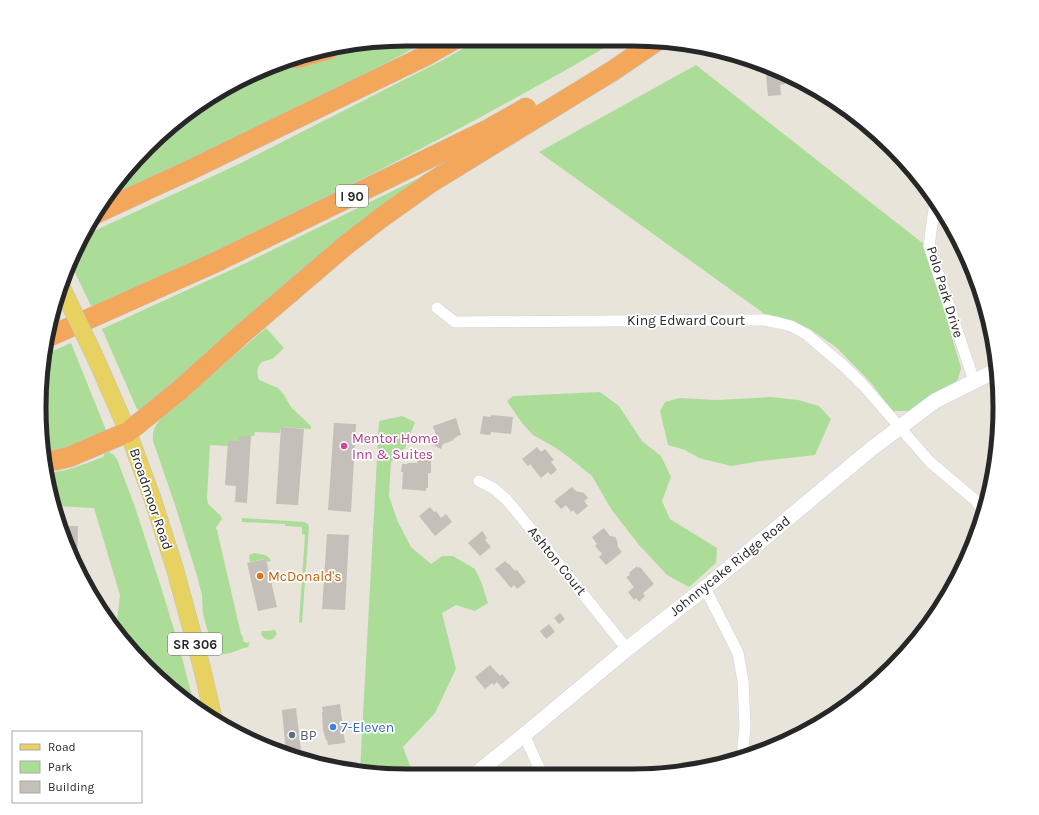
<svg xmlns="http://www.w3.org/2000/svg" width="1039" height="815" font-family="Karla,sans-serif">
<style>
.green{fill:#abdd99}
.building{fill:#c4c0b9}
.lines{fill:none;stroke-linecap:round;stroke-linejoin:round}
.minor-casing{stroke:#cfd1e0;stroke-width:12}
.secondary-casing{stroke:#cfd1e0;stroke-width:16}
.primary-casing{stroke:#c3c3c3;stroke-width:18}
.motorway-casing{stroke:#c3c3c3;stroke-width:21}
.minor{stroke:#fff;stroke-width:11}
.secondary{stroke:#fff;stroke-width:15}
.primary{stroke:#e7d161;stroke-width:17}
.motorway{stroke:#f3a75b;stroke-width:20}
.primary-bridge-casing{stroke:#c3c3c3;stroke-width:18;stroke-linecap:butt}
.primary-bridge{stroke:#e7d161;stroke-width:17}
.hotel-dot{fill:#d1479c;stroke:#fff;stroke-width:1.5}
.food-dot{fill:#e8710a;stroke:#fff;stroke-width:1.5}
.shop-dot{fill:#3f7fe0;stroke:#fff;stroke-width:1.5}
.service-dot{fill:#5c6f8a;stroke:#fff;stroke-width:1.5}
.labels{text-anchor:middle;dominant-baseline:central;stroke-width:3.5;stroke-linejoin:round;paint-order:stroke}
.shield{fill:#fff;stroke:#686868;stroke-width:1}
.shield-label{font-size:13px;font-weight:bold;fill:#272727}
.street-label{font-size:14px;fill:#272727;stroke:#fff}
.hotel-label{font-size:14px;fill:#b23c85;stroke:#fff;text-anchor:start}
.food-label{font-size:14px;fill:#c56008;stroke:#fff;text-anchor:start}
.shop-label{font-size:14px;fill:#366cbe;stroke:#fff;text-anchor:start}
.service-label{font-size:14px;fill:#4e5e75;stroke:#fff;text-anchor:start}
.rim{fill:none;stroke:#272727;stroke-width:5}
</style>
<rect width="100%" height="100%" fill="#e9e4da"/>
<!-- green -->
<path class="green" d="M407,39h23c-30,17 -60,33 -91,48 -76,39 -153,75 -230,110l38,-50 76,-59 36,-14 21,-5 44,-12 42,-12z
M480,39l138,1c-115,67 -233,129 -353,187 -33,16 -65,32 -98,47 -25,11 -50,24 -76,32l-20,-42 12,-28 158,-73 200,-102z
M696,65l229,180 36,123 -4,14 -48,29h-17l-20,-27 -35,-36 -27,-19 -31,-12 -13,-2 -227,-163z
M421,177l2,3 -281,230 -5,-1 -1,-2 -34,-78 144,-66z
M54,305l7,14 -11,5 2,-12z
M266,328l18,20c-4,4 -8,8 -12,11 -3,1 -7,2 -10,3 -6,5 -5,13 -3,18l19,8 6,7 7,12 20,19v3l-30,-2 -1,6 -25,-1 -1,4h-15v5h-11v5l-18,-1 -3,53 1,6 13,12 1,4 -2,1c-1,4 -4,4 -4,8l1,1 24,104 2,3v4l4,2 3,-1 -2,5 -4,1c-9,3 -27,13 -32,-1l-9,-33 -1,-19 -5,-19 -22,-71 -22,-64c-1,-11 2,-15 9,-24z
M71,343l35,87 -2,3 -4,3 -41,13 -14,2 -6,-43 7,-54z
M600,392l19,14 23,35 19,15 10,21 -9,24 8,18 47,29 -1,15 -27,24 -22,-12 -28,-30 -28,-36 -19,-33 -21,-17 -15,-11 -23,-13 -11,-12 -15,-22 6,-5z
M771,397l27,3 21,6 12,13 -16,36 -54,6 -30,5 -32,-8 -14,-8 -17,-5 -8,-34 5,-9 14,-4 38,2z
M402,416l13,6 -10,26 -14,14 -2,34 9,26 13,25 20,17 11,-8h11l22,13 7,15 6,19 -13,8 -19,-6 -14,8 14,56 -21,44 -32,34 11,29 -54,-5 19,-350z
M109,452l5,3 3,4 18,48 26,80 18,59 13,50 2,10 -63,-55 -15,-21 4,-35 -26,-87 -41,-2 -1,-3 -4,-30c19,-2 37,-9 55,-16l2,-4z
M242,518l62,4c3,1 4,2 5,5l-7,96 -3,-1 6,-87 -3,-1v-7l-17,-1v-2l-43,-2z
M254,553c6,1 15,1 17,8l-4,1 -2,-3 -15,3 -1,-7z
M275,630l2,4 -4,5c-6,2 -9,0 -12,-5l1,-3h5z"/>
<!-- building -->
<path class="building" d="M779,74l5,3 1,7 -5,1 1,10 -13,1 -2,-21z
M491,415l22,2 -2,17 -20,-2 -1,3 -10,-1 3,-18 8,1z
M456,418l5,17 -4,1v1l-4,2 1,1 -11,4 -2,5 -10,-5 5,-8 -3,-10z
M334,423l22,1 -5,88 -23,-2z
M281,427l23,2 -6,76 -22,-1z
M239,436h12l-4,67 -12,-1 1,-16 -11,-1 3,-44h11z
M537,447l4,5 4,-3 9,11 -3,2 6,8 -6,5 -3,-3 -7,6 -11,-14 -2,2 -6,-7z
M418,458l13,1v14h-3v15h-2v3l-24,-2 1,-17h-2l1,-8h5l1,-1h9z
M572,487l4,4 8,2 4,5 -4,3 4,5 -11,9 -4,-5 -2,2 -5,-7 -5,4 -7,-8z
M430,507l4,5 2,-1 5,7 5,-4 6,8 -17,14 -16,-20z
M61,526h17l-1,38z
M604,528l6,8 5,1 2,3 1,7 4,5 -16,13 -7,-8 3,-3 -7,-8 2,-2 -5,-7z
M482,531l5,7 -2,2 6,7 -11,9 -12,-13z
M327,534l22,1 -4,75 -23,-1z
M266,559l11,48 -19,4 -11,-48z
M505,561l3,3h1l6,7 2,-1 9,12 -9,7 -3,-4 -3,3 -16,-19z
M637,566l1,2 2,-1 14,17 -11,9 2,3 -6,6 -3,-4 -2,2 -6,-8 6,-5 -8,-10 4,-2 -1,-2z
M560,613l5,6 -6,5 -5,-6z
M549,624l6,8 -9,7 -6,-8z
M490,665l10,11 2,-2 8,9 -7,6 -6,-7 -3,3 -2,-2 -7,6 -10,-12z
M340,704l5,39 -17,2 -1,-5h-1l-3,-10 -1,-18h1l-1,-5z
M296,708l6,51 -16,-5 -4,-44z"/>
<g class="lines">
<!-- minor casing -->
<g class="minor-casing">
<path id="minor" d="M935,201l-6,45 45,135
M437,308l18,14 292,-2h18l14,3 12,3 15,8 40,34 17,17 67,77 45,38 9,11
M479,481l14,7 13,11 24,29 97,121
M705,588l33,65 5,28 2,45 -3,32
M524,735l19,41"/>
</g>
<!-- secondary casing -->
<g class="secondary-casing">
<path id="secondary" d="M473,776l51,-41 103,-86 78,-61 166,-139 64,-48 62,-31"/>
</g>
<!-- primary casing -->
<g class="primary-casing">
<path id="primary" d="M96,359l32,73 25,68 22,69 27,99 12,52"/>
</g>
<!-- motorway casing -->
<g class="motorway-casing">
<path id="motorway" d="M297,58l32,-9
M95,214l58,-27 35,-16 237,-115 30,-17
M48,337l166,-74 275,-134 37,-21
M46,460h10l13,-3 59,-25 53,-43 62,-56 103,-88 35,-27 49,-35 184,-113 44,-30"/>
</g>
<!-- minor -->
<use href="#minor" class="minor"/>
<!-- secondary -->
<use href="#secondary" class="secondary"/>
<!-- primary -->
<use href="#primary" class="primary"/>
<!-- motorway -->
<use href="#motorway" class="motorway"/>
<!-- primary-bridge casing -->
<g class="primary-bridge-casing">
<path id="primary-bridge" d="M62,288l34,71"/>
</g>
<!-- primary-bridge -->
<use href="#primary-bridge" class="primary-bridge"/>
</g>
<!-- markers -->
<circle class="hotel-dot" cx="344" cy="446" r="4"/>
<circle class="food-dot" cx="260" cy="576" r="4"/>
<circle class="shop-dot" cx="333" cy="727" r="4"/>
<circle class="service-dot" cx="292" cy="735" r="4"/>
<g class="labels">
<!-- shield labels -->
<g class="shield">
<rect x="336" y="185" width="32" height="22" rx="3"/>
<rect x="168" y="633" width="54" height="22" rx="3"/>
</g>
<g class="shield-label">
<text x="352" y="196">I 90</text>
<text x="195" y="644">SR 306</text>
</g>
<!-- street labels -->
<g class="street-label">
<text transform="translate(945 292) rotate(73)">Polo Park Drive</text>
<text x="686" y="320">King Edward Court</text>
<text transform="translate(151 499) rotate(71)">Broadmoor Road</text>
<text transform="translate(557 561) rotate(51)">Ashton Court</text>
<text transform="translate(730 566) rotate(-39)">Johnnycake Ridge Road</text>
</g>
<!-- hotel labels -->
<g class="hotel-label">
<text x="352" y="438">Mentor Home<tspan x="352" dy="16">Inn &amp; Suites</tspan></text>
</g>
<!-- food labels -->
<g class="food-label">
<text x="268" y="576">McDonald's</text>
</g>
<!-- shop labels -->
<g class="shop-label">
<text x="341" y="727">7-Eleven</text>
</g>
<!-- service labels -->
<g class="service-label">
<text x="300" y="735">BP</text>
</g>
</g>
<!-- crop -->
<path d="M0 0H1039V815H0ZM407 46H632A361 361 0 0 1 993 407V408A361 361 0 0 1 632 769H407A361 361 0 0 1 46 408V407A361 361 0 0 1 407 46Z" fill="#fff" fill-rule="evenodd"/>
<path class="rim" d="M407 46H632A361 361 0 0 1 993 407V408A361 361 0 0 1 632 769H407A361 361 0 0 1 46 408V407A361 361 0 0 1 407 46Z"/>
<!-- legend -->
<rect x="12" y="731" width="130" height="72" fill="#ffffff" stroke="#a9a9a9"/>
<rect x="20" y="744" width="20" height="6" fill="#e7d161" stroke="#a9a9a9"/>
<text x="48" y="751" font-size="12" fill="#272727">Road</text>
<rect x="20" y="761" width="20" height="12" fill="#abdd99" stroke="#a9a9a9"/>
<text x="48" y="771" font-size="12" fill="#272727">Park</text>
<rect x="20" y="781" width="20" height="12" fill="#c4c0b9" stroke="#a9a9a9"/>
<text x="48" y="791" font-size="12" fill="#272727">Building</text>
</svg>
